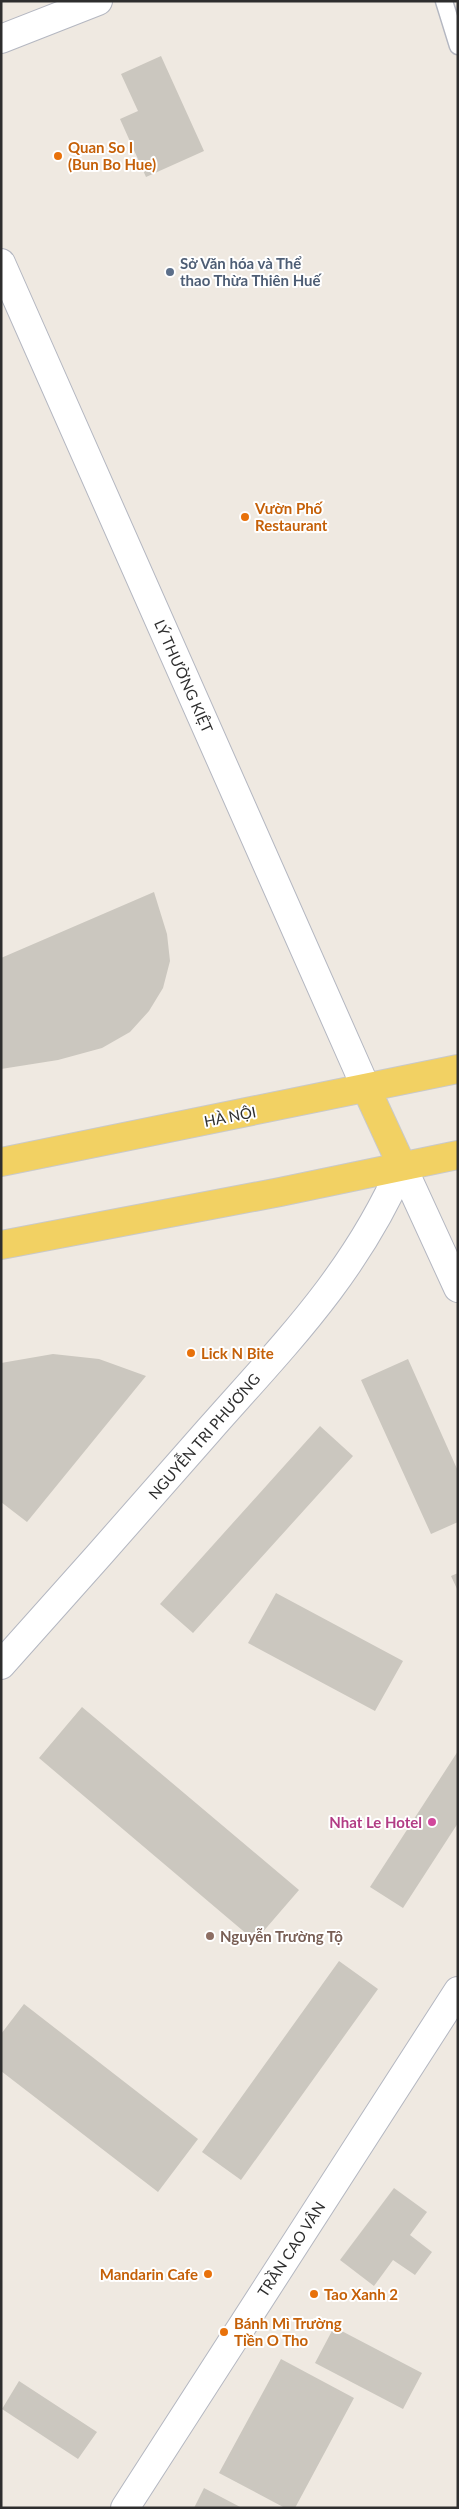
<svg xmlns="http://www.w3.org/2000/svg" width="459" height="2509" font-family="Lato,sans-serif">
<style>
.building{fill:#cbc7bf}
.lines{fill:none;stroke-linecap:round;stroke-linejoin:round}
.lane-casing{stroke:#b4b7c1;stroke-width:19}
.street-casing{stroke:#b4b7c1;stroke-width:30}
.secondary-casing{stroke:#b4b7c1;stroke-width:30}
.primary-casing{stroke:#c9c9c9;stroke-width:30}
.lane{stroke:#fff;stroke-width:16}
.street{stroke:#fff;stroke-width:28}
.secondary{stroke:#fff;stroke-width:28}
.primary{stroke:#f2d163;stroke-width:28}
.food-dot{fill:#e8710a;stroke:#fff;stroke-width:2}
.service-dot{fill:#5c6f8a;stroke:#fff;stroke-width:2}
.hotel-dot{fill:#d1479c;stroke:#fff;stroke-width:2}
.education-dot{fill:#8d6e63;stroke:#fff;stroke-width:2}
.labels{text-anchor:middle;dominant-baseline:central;stroke-width:4;stroke-linejoin:round;paint-order:stroke}
.food-label{font-size:15px;font-weight:bold;fill:#c56008;stroke:#fff;text-anchor:start}
.service-label{font-size:15px;font-weight:bold;fill:#4e5e75;stroke:#fff;text-anchor:start}
.street-label{font-size:15px;fill:#2e2e2e;stroke:#fff}
.hotel-label{font-size:15px;font-weight:bold;fill:#b23c85;stroke:#fff;text-anchor:end}
.education-label{font-size:15px;font-weight:bold;fill:#785e54;stroke:#fff;text-anchor:start}
</style>
<rect width="100%" height="100%" fill="#efe9e1"/>
<!-- building -->
<path class="building" d="M161,56l43,95 -58,26 -26,-58 18,-8 -17,-37z
M154,892l13,42 3,27 -7,27 -14,23 -19,21 -28,16 -44,12 -57,9v-111z
M53,1354l46,5 47,17 -119,146 -26,-20v-139z
M408,1359l50,112v51l-27,12 -70,-154z
M320,1426l33,30 -160,177 -33,-29z
M458,1573v18l-7,-15z
M276,1593l127,68 -28,50 -127,-68z
M82,1707l217,183 -44,51 -216,-183z
M458,1751v72l-55,85 -33,-21z
M339,1961l39,28 -137,191 -39,-28z
M24,2004l174,135 -40,53 -157,-121v-37z
M394,2188l33,24 -17,23 22,17 -17,23 -22,-15 -19,26 -34,-26z
M334,2327l88,46 -19,36 -88,-46z
M281,2359l73,39 -59,110h-10l-66,-35z
M19,2381l78,51 -19,27 -76,-50z
M204,2488l38,20h-48z"/>
<g class="lines">
<!-- lane casing -->
<g class="lane-casing">
<path id="lane" d="M444,1l14,45"/>
</g>
<!-- street casing -->
<g class="street-casing">
<path id="street" d="M1,39l97,-38
M125,2508l333,-517"/>
</g>
<!-- secondary casing -->
<g class="secondary-casing">
<path id="secondary" d="M1,263l365,825
M402,1166l56,122
M1,1665c70,-78 139,-156 208,-235 76,-86 146,-156 193,-264"/>
</g>
<!-- primary casing -->
<g class="primary-casing">
<path id="primary" d="M366,1088l36,78
M1,1162l457,-93
M1,1245l279,-53 178,-37"/>
</g>
<!-- lane -->
<use href="#lane" class="lane"/>
<!-- street -->
<use href="#street" class="street"/>
<!-- secondary -->
<use href="#secondary" class="secondary"/>
<!-- primary -->
<use href="#primary" class="primary"/>
</g>
<!-- markers -->
<g class="food-dot">
<circle cx="58" cy="156" r="5"/>
<circle cx="245" cy="517" r="5"/>
<circle cx="191" cy="1353" r="5"/>
<circle cx="208" cy="2274" r="5"/>
<circle cx="314" cy="2294" r="5"/>
<circle cx="224" cy="2332" r="5"/>
</g>
<circle class="service-dot" cx="170" cy="272" r="5"/>
<circle class="hotel-dot" cx="432" cy="1822" r="5"/>
<circle class="education-dot" cx="210" cy="1936" r="5"/>
<g class="labels">
<!-- food labels -->
<g class="food-label">
<text x="68" y="147">Quan So I<tspan x="68" dy="17">(Bun Bo Hue)</tspan></text>
<text x="255" y="508">Vườn Phố<tspan x="255" dy="17">Restaurant</tspan></text>
<text x="201" y="1353">Lick N Bite</text>
<text x="198" y="2274" text-anchor="end">Mandarin Cafe</text>
<text x="324" y="2294">Tao Xanh 2</text>
<text x="234" y="2323">Bánh Mì Trường<tspan x="234" dy="17">Tiền O Tho</tspan></text>
</g>
<!-- service labels -->
<g class="service-label">
<text x="180" y="263">Sở Văn hóa và Thể<tspan x="180" dy="17">thao Thừa Thiên Huế</tspan></text>
</g>
<!-- street labels -->
<g class="street-label">
<text transform="translate(184 676) rotate(66)">LÝ THƯỜNG KIỆT</text>
<text transform="translate(230 1116) rotate(-11)">HÀ NỘI</text>
<text transform="translate(204 1436) rotate(-49)">NGUYỄN TRI PHƯƠNG</text>
<text transform="translate(291 2249) rotate(-57)">TRẦN CAO VÂN</text>
</g>
<!-- hotel labels -->
<g class="hotel-label">
<text x="422" y="1822">Nhat Le Hotel</text>
</g>
<!-- education labels -->
<g class="education-label">
<text x="220" y="1936">Nguyễn Trường Tộ</text>
</g>
</g>
<!-- border -->
<rect width="459" height="2509" fill="none" stroke="#2e2e2e" stroke-width="5"/>
</svg>
